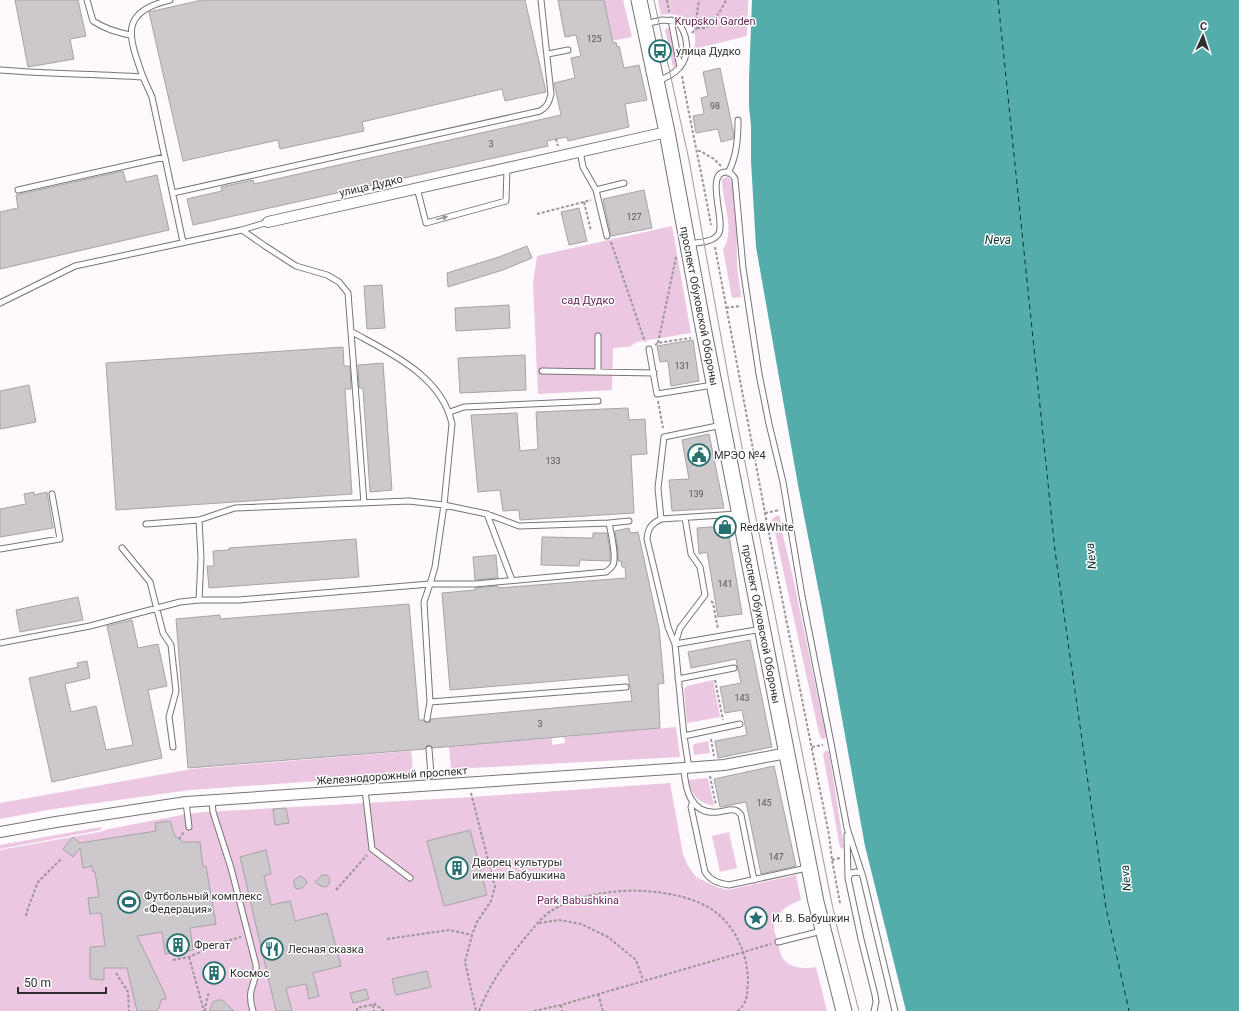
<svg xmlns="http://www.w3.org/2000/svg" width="1239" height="1011" font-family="Roboto,sans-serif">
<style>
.green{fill:#ebc7e1}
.water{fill:#54adab}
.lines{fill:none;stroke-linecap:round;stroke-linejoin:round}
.ferry{stroke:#073433;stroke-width:1;stroke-dasharray:5 4;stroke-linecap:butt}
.building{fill:#ccc8cb;stroke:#a6a3a5}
.lane-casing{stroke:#777476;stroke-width:7}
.street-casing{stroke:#777476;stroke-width:12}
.secondary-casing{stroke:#777476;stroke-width:17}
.path{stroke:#999698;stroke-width:2;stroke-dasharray:3 2;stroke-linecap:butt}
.lane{stroke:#fff;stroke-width:5}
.street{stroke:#fff;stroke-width:10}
.secondary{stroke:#fff;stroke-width:15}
.tram{stroke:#9e9b9e;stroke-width:1}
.oneway{fill:#989798}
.labels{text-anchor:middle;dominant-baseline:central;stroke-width:3;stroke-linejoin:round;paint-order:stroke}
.number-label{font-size:9px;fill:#575557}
.park-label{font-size:11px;fill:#67265a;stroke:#fff}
.poi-label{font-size:11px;fill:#302f30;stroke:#fff;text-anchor:start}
.street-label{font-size:11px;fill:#302f30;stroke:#fff}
.water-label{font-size:12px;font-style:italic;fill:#073433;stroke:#fff}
</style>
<rect width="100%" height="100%" fill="#fdf9fc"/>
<!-- green -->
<path class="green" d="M604,0h19l9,37 -21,4 -1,-15z
M658,0h90l-1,36 -53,13c6,-23 -10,-38 -33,-34z
M669,28l8,38 -4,1 -8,-38z
M728,177c12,11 8,66 9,83 0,12 3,25 4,37l-9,1 -9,-49c13,-17 -1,-49 -1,-69l1,-2z
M672,226l19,107 -54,9 -8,5 -16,1 -1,42 -74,4 -5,-110 4,-28z
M778,515l2,2 1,10 11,46 34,163 -2,3 -3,-1 -2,-5 -47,-214z
M713,680l7,37 -33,6 -3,-34 3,-3z
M676,727l4,30 -229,12 -2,-22 103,-9v7l13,-2 -1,-6z
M708,741l2,12 -16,2 -1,-8 1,-3z
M826,750l3,2 15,95 -2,2 -2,-2 -17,-93z
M411,751c1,10 5,21 -7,24l-214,15 -137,19 -53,10v-16l192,-34z
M708,778l6,28c-16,-4 -21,-9 -26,-26z
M670,783l13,71 5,12 8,11 20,10 12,3 68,-15 5,25c-11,4 -27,13 -27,27 0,5 3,11 4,15 1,5 2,11 4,15 7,12 23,12 34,10l11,44h-827v-161l99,-18 10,-3 78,-15 18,-2 268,-15z
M101,827v3l-101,19v-4z
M729,832l8,36 -17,4 -8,-36z"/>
<!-- water -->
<path class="water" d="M752,0h487v1011h-333l-41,-165 -43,-238 -24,-123 -42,-238 -5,-86v-35l-2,-19v-29z"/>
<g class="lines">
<!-- ferry -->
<path class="ferry" d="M998,0l57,551 51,357 23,103"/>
</g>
<!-- building -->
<path class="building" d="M15,0h63l8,36 -16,3 4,20 -46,8z
M202,0h323l21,92 -41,9 -3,-12 -140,33 2,9 -84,18 -2,-9 -95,21 -34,-149z
M558,0h46l9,43 3,-1 1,5 2,-1 5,22 15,-3 8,35 -22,4 4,23 -61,14 -1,-4 -11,2 -9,2 1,5 -355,79 -6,-26 35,-8 -1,-4 32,-7 1,4 307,-69 -7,-32 21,-5 -4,-20 10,-2 -5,-21 -11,2z
M720,68l14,67 -1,4 -12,3 -3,-13 -22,4 -3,-17 11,-2 -3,-16 7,-2 -5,-24z
M123,171l3,11 31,-7 12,55 -169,39v-57l18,-4 -2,-13z
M644,190l8,38 -41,8 -8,-37z
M579,208l8,33 -18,4 -8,-33z
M527,246l5,12 -29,12 -55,17 -1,-14 52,-16z
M382,285l3,43 -18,1 -3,-43z
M509,305l1,23 -54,3 -1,-23z
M693,340l6,41 -28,5 -3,-25 -8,1 -3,-16z
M343,347l1,19h6l1,23h-6l7,105 -236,16 -10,-147z
M525,355l1,35 -66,3 -2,-35z
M383,363l9,127 -22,2 -7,-104h-4l-1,-23z
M29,385l7,37 -36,7v-38z
M628,408l1,12 16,-1 2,35 -16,1 3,58 -114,7 -1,-10 -16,1 -3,-21 -22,2 -7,-77 46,-2 3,38 18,-2 -2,-37z
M709,434l15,74 -52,3 -3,-31 20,-1 -7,-39z
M34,492v3l13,-3 6,36 -53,9v-28l26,-5 -2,-10z
M724,526l4,3 14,85 -24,3 -11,-65 -8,2 -2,-26z
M629,528l1,5 8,-1 21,96 5,55 -6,1 2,44 -227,20 -2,-2 -3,-1 -3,4 -237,19 -12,-149 44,-4v4l189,-15 10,116h4l4,3 3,-1 1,-3 201,-18 -4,-26 -178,15 -8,-97 33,-3v-2l23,-2v2l128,-10 -1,-11h-3l-1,-6h-3v-11l-3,-19z
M593,533h14l3,18v10l-30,-1 -1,6 -38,-1 1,-28 51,1z
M356,539l3,38 -150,11 -2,-22h7l-1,-15 16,-1v-2z
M496,555l2,23 -23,2 -2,-23z
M78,597l5,23 -63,12 -4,-22z
M132,620l6,28 20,-4 9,42 -19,4 14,68 -110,24 -23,-104 49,-11 -1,-4 10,-2 3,17 -25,6 6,28 25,-6 10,44 27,-5 -26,-119z
M750,640l22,107 -54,11 -3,-17 32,-6 -5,-25 -17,3 -5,-26 21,-4 -5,-24 -45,9 -3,-16z
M774,766l22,100 -35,8 -15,-72 -26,5 -6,-28z
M286,808l3,15 -14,2 -2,-16z
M170,821l5,15 8,6h17l3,25 3,-1 10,58 -26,4 3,22 -28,4 -3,-22 -25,4 28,58 1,5 -5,1 -2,8 -3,3h-19l-10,-43h-23v12l-14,-1v-32l15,-1 -4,-33 -11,1 -2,-16 11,-1 -4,-25h-2l-1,-6 -9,2 -3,-20 -7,9 -10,-8 10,-12 7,6 76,-12 -1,-8z
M470,830l17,65 -43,11 -17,-65z
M266,850l5,24 -7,2 7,29 19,-4 5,20 32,-8 14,53 -28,7 6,23 -10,3 -3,-15 -20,4 6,23h-16l-36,-154z
M322,875h5l3,4 -1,5 -3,3 -5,-1 -6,-4z
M300,876l5,3 2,4 -5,5 -6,1 -2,-5v-4z
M205 973a9 9 0 1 1 18 0a9 9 0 1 1-18 0Z
M427,971l4,16 -35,8 -4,-16z
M366,989l3,10 -16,4 -3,-10z
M217,1000h5l12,11h-24l2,-8z"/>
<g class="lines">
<!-- lane casing -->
<g class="lane-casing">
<path id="lane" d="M87,0l6,21c12,8 23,11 37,14
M671,20l9,47
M645,24l17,-4 14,1c12,11 15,34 3,47 -6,7 -13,10 -22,13
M548,54l20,-4
M0,70c48,4 95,4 143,7l9,20 31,145
M143,77c-14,-40 -25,-65 27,-77
M580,151l3,16 13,23 28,-7
M728,173c9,-17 10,-35 10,-53
M417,188l9,35 80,-22 1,-33
M18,190l147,-33
M596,190l11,46
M173,193l367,-82c8,-5 9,-9 11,-17l-10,-94
M242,230l23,16 31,20 31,9 12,7 9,11 16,210
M688,244c10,-2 26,-1 31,-11 6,-13 -14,-61 7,-61 5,0 7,3 9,7l8,89 16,106 10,50 14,58 19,114 29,147 16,85 16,49 32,134
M0,303l75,-37 167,-36 26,-8
M352,332c38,21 90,44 100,92l-8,81 -9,62 -5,17 -6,18 6,100 196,-15
M598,336v35
M649,349l8,45 56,-9
M542,371l112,2
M450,412l14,-5 134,-6
M487,514l25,66
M685,518l6,36 9,13 5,28 -25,33 -5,16 87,-15
M661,519l-3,-31 6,-51 58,-12
M199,520l2,38 -2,42
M146,524l53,-4 36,-12 174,-7 35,4 43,9 32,12 90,-3 20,-2
M122,548l28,34 13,51 8,12 5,46 -7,26 4,30
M0,549l60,-10 -8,-45
M0,643l90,-17 90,-24 19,-2h40l191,-16h45l131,-12c2,-2 5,-3 7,-7 4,-8 -2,-32 -4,-42
M678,679l56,-11
M427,719l3,-17
M684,736l56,-12
M429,749l2,26
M684,768c1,22 7,47 34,44 9,-1 17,-6 23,3l13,65
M689,768l-5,-32 -9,-92 -7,-17 -21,-88c1,-11 4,-15 14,-20l76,-5
M365,790l7,59 38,29
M212,800l1,12 18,56 25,97c1,13 -2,14 -5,26 -1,6 0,14 2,20
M693,801l-2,6 14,65c6,9 13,11 24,13l78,-17
M186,802l3,25
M847,835l1,43 13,61 14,56 1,7 -2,9
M848,878l3,-5 5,-1 5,1
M778,942l44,-11"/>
</g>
<!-- street casing -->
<g class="street-casing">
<path id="street" d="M268,222l399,-90
M0,832l56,-10 130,-20 498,-34 40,-3 63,-12"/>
</g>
<!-- secondary casing -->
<g class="secondary-casing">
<path id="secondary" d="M639,0l28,132 37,200 112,570 28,109"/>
</g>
<!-- path -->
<path class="path" d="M667,0l2,12
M697,28h9c9,-9 15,-17 20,-28
M692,33l5,-5 -1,-8 3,-20
M682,76c9,50 20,99 29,149
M556,139l2,7
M698,151h2l14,8 7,7
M584,202l7,29
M537,214l54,-14
M611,242l34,100
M715,247l50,266 64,322 3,25 8,43
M726,308l14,-2
M658,343l18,-86
M655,345l3,-2 33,-5
M658,401l5,27
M765,513l15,-3
M711,601l2,2 5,26
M715,680l8,40
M711,739l3,17
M812,747l11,-2
M710,776l6,29
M471,793l24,94 -4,14 -14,21 -5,13 -7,27 11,49
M179,839l5,-7
M832,860l8,-2
M336,890l31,-35
M26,916l2,-8 10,-26 23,-23
M539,923l20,-3 22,4 27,13 28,23 7,20
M387,939l62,-9 23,5
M189,957l15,54
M173,960l16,-3 31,-14 21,-6
M116,973l12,19 1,19
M598,994l5,17
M373,1005l1,6
M561,1005l1,6
M205,1011l1,-8 3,-11
M357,1011v-3l18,-4 9,7
M479,1011c12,-30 30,-54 51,-79 6,-7 13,-16 21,-21 40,-25 107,-26 149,-8 31,13 48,47 48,79 -1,11 0,22 -11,29
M534,1011l27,-6 210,-61"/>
<!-- lane -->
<use href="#lane" class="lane"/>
<!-- street -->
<use href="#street" class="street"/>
<!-- secondary -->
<use href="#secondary" class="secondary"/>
<!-- tram -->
<path class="tram" d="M654,0l35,160 40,221 102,518 7,32 21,80"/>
</g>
<!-- one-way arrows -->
<defs><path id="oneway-solid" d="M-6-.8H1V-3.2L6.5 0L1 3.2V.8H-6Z"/></defs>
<use class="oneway" href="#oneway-solid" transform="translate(442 218) rotate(-15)"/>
<!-- icons -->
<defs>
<g id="bus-ring" transform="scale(1.15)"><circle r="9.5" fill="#fff" stroke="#26706f" stroke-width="1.5"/><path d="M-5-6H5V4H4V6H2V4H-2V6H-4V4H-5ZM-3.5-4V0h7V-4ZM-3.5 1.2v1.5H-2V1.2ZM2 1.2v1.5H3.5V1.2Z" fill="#26706f"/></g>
<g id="civic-ring" transform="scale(1.15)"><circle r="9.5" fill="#fff" stroke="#26706f" stroke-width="1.5"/><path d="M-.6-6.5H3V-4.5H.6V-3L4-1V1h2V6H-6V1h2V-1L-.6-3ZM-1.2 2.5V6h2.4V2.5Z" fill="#26706f"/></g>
<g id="shop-ring" transform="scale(1.15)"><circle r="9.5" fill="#fff" stroke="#26706f" stroke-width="1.5"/><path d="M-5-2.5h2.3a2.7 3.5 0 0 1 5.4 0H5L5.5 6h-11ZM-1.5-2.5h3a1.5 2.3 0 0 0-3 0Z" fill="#26706f"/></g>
<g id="building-ring" transform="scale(1.15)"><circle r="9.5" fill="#fff" stroke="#26706f" stroke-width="1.5"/><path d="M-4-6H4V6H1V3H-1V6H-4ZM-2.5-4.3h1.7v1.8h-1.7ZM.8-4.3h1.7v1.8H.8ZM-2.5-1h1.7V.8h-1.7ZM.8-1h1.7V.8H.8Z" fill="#26706f"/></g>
<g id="stadium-ring" transform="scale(1.15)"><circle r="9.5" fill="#fff" stroke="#26706f" stroke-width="1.5"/><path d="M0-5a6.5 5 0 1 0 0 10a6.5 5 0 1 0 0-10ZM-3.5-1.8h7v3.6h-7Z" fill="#26706f"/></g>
<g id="sight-ring" transform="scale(1.15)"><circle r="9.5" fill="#fff" stroke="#26706f" stroke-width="1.5"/><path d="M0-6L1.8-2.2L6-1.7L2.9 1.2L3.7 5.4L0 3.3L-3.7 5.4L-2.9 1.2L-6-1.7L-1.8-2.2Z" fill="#26706f"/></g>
<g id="restaurant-ring" transform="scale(1.15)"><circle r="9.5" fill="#fff" stroke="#26706f" stroke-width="1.5"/><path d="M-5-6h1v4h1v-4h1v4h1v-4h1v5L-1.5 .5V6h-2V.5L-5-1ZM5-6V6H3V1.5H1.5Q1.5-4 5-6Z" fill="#26706f"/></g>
</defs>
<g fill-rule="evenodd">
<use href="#bus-ring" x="660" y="51"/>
<use href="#civic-ring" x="699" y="455"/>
<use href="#shop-ring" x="725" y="527"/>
<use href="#building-ring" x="457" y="868"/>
<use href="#stadium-ring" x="129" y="902"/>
<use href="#sight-ring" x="756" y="918"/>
<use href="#building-ring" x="178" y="945"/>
<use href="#restaurant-ring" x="272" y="949"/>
<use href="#building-ring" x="214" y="973"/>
</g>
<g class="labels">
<!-- number labels -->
<g class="number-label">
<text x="594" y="39">125</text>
<text x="715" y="106">98</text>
<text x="491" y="144">3</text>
<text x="634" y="217">127</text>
<text x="682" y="366">131</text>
<text x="553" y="461">133</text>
<text x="696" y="494">139</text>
<text x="725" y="584">141</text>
<text x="742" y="698">143</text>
<text x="540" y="724">3</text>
<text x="764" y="803">145</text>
<text x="776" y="857">147</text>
</g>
<!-- park labels -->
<g class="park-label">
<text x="715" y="21">Krupskoi Garden</text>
<text x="588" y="300">сад Дудко</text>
<text x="578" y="900">Park Babushkina</text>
</g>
<!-- poi labels -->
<g class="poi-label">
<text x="676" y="51">улица Дудко</text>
<text x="714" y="455">МРЭО №4</text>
<text x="740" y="527">Red&amp;White</text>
<text x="472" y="862">Дворец культуры<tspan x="472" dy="13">имени Бабушкина</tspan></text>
<text x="144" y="896">Футбольный комплекс<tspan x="144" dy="13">«Федерация»</tspan></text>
<text x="772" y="918">И. В. Бабушкин</text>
<text x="194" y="945">Фрегат</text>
<text x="288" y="949">Лесная сказка</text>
<text x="230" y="973">Космос</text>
</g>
<!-- street labels -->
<g class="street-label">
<text transform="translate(371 186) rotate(-13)">улица Дудко</text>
<text transform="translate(699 306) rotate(79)">проспект Обуховской Обороны</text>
<text transform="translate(761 624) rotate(79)">проспект Обуховской Обороны</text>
<text transform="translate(392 776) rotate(-4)">Железнодорожный проспект</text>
</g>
<!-- water labels -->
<g class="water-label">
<text x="998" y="240">Neva</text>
<text transform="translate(1091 556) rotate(-96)">Neva</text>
<text transform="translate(1126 878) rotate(-96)">Neva</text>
</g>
</g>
<!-- north arrow -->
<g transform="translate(1203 36) rotate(3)" stroke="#ffffff" stroke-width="3" paint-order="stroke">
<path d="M0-3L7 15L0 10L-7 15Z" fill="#302f30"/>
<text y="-6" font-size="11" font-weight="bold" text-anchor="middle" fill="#302f30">С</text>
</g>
<!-- scale -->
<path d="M18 987v6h88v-6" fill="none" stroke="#302f30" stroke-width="2"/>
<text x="24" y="987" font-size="12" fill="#302f30" stroke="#ffffff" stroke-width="3" paint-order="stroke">50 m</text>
</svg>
